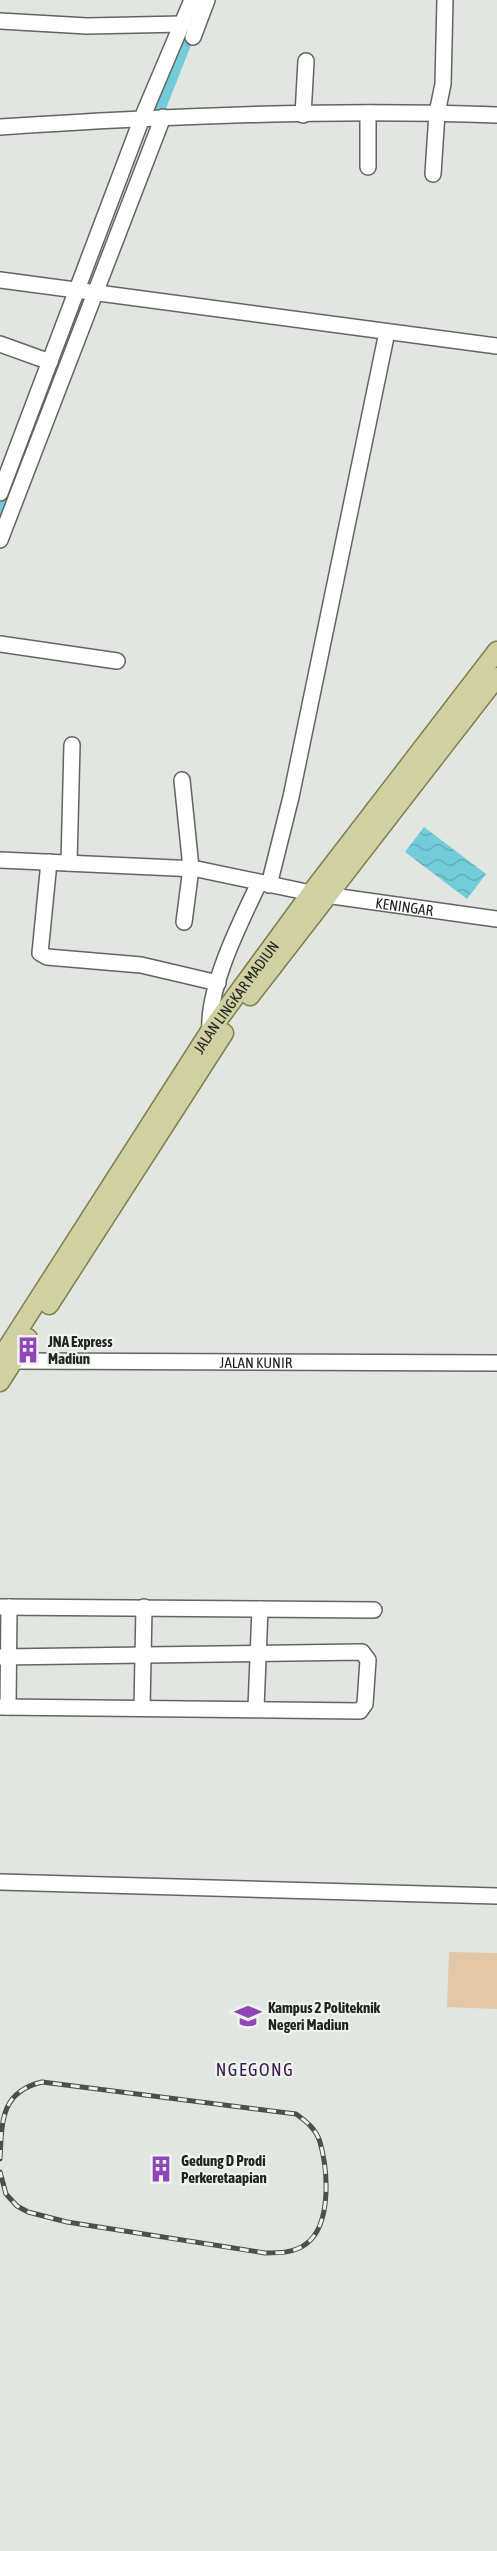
<svg xmlns="http://www.w3.org/2000/svg" width="497" height="2551" font-family="'Asap Condensed',sans-serif">
<style>
.grass{fill:#e3c7a6}
.water{fill:url(#water-waves)}
.lines{fill:none;stroke-linecap:round;stroke-linejoin:round}
.canal{stroke:#73ccda;stroke-width:10}
.minor-casing{stroke:#626561;stroke-width:18}
.major-casing{stroke:#807f4d;stroke-width:21}
.minor{stroke:#fff;stroke-width:15}
.major{stroke:#d1d0a2;stroke-width:18}
.rail-casing{stroke:#4c4f4c;stroke-width:5}
.rail{stroke:#eff3ee;stroke-width:3;stroke-dasharray:9;stroke-linecap:butt}
.labels{text-anchor:middle;dominant-baseline:central;stroke-width:4.5;stroke-linejoin:round;paint-order:stroke}
.street-label{font-size:15px;fill:#222422;stroke:#eff3ee}
.poi-label{font-size:15px;font-weight:bold;fill:#222422;stroke:#eff3ee;text-anchor:start}
.quarter-label{font-size:18px;letter-spacing:1.5px;fill:#3c194f;stroke:#eff3ee}
</style>
<defs>
<pattern id="water-waves" width="16" height="10" patternUnits="userSpaceOnUse" patternTransform="scale(1.5)"><rect width="16" height="10" fill="#73ccda"/><path d="M0 5q4-4 8 0t8 0" fill="none" stroke="#63afbb"/></pattern>
</defs>
<rect width="100%" height="100%" fill="#e1e6e1"/>
<!-- grass -->
<path class="grass" d="M449,1952l48,1v56l-50,-2z"/>
<!-- water -->
<path class="water" d="M424,827l62,47 -19,25 -62,-47z"/>
<g class="lines">
<!-- canal -->
<path class="canal" d="M155,123l37,-94
M0,514l85,-215"/>
<!-- minor casing -->
<g class="minor-casing">
<g id="minor">
<path d="M0,21l87,5 96,-2"/>
<path d="M193,37l14,-37"/>
<path d="M368,113v54"/>
<path d="M303,115l3,-54"/>
<path d="M0,127c165,-11 331,-18 497,-12"/>
<path d="M433,174l4,-61 6,-29 2,-84"/>
<path d="M0,280l497,66"/>
<path d="M0,344l50,18"/>
<path d="M0,493l142,-375 50,-118"/>
<path d="M0,540l163,-423"/>
<path d="M0,644l117,17"/>
<path d="M182,780l9,88 -7,54"/>
<path id="s1" d="M0,860l197,9 114,24 186,26"/>
<path d="M49,862l-9,91 7,4 94,8 77,18"/>
<path d="M69,863l3,-118"/>
<path d="M269,885l22,-88 96,-465"/>
<path d="M215,1035l-5,-4c-3,-43 30,-108 49,-148"/>
<path id="s2" d="M14,1361l483,2"/>
<path d="M0,1607l374,3"/>
<path d="M0,1657l362,-5 6,8 -3,44 -5,7 -360,-4"/>
<path d="M8,1707l1,-100"/>
<path d="M142,1708l2,-101"/>
<path d="M256,1708l4,-99"/>
<path d="M0,1882l497,14"/>
</g>
</g>
<!-- major casing -->
<g class="major-casing">
<g id="major">
<path d="M250,996l247,-319"/>
<path d="M49,1305l175,-272"/>
<path id="s3" d="M0,1359l210,-328 101,-138 186,-242"/>
<path d="M0,1382l28,-44"/>
</g>
</g>
<!-- minor -->
<use href="#minor" class="minor"/>
<!-- major -->
<use href="#major" class="major"/>
<!-- rail casing -->
<g class="rail-casing">
<path id="rail" d="M0,2159c2,-37 0,-67 42,-77l254,32c10,7 20,15 24,28 8,28 12,83 -14,102 -12,9 -27,9 -41,9l-198,-31 -39,-10 -11,-6 -11,-12 -6,-22"/>
</g>
<!-- rail -->
<use href="#rail" class="rail"/>
</g>
<!-- icons -->
<defs>
<g id="building-bare" transform="scale(2.07)"><path d="M-4-6H4V6H1V3H-1V6H-4ZM-2.5-4.3h1.7v1.8h-1.7ZM.8-4.3h1.7v1.8H.8ZM-2.5-1h1.7V.8h-1.7ZM.8-1h1.7V.8H.8Z" fill="#8f46b8" stroke="#eff3ee" stroke-width="2.5" paint-order="stroke"/></g>
<g id="university-bare" transform="scale(2.07)"><path d="M0-5L7-2L0 1L-7-2ZM-4 1L0 2.5L4 1V4Q0 6-4 4Z" fill="#8f46b8" stroke="#eff3ee" stroke-width="2.5" paint-order="stroke"/></g>
</defs>
<g fill-rule="evenodd">
<use href="#building-bare" x="28" y="1350"/>
<use href="#university-bare" x="248" y="2016"/>
<use href="#building-bare" x="161" y="2169"/>
</g>
<g class="labels">
<!-- street labels -->
<g class="street-label">
<text stroke="none"><textPath href="#s1" startOffset="408">KENINGAR</textPath></text>
<text stroke="none"><textPath href="#s3" startOffset="432">JALAN LINGKAR MADIUN</textPath></text>
<text stroke="none"><textPath href="#s2" startOffset="242">JALAN KUNIR</textPath></text>
</g>
<!-- poi labels -->
<g class="poi-label">
<text x="48" y="1341">JNA Express<tspan x="48" dy="17">Madiun</tspan></text>
<text x="268" y="2007">Kampus 2 Politeknik<tspan x="268" dy="17">Negeri Madiun</tspan></text>
<text x="181" y="2160">Gedung D Prodi<tspan x="181" dy="17">Perkeretaapian</tspan></text>
</g>
<!-- quarter labels -->
<g class="quarter-label">
<text x="255" y="2069">NGEGONG</text>
</g>
</g>
</svg>
